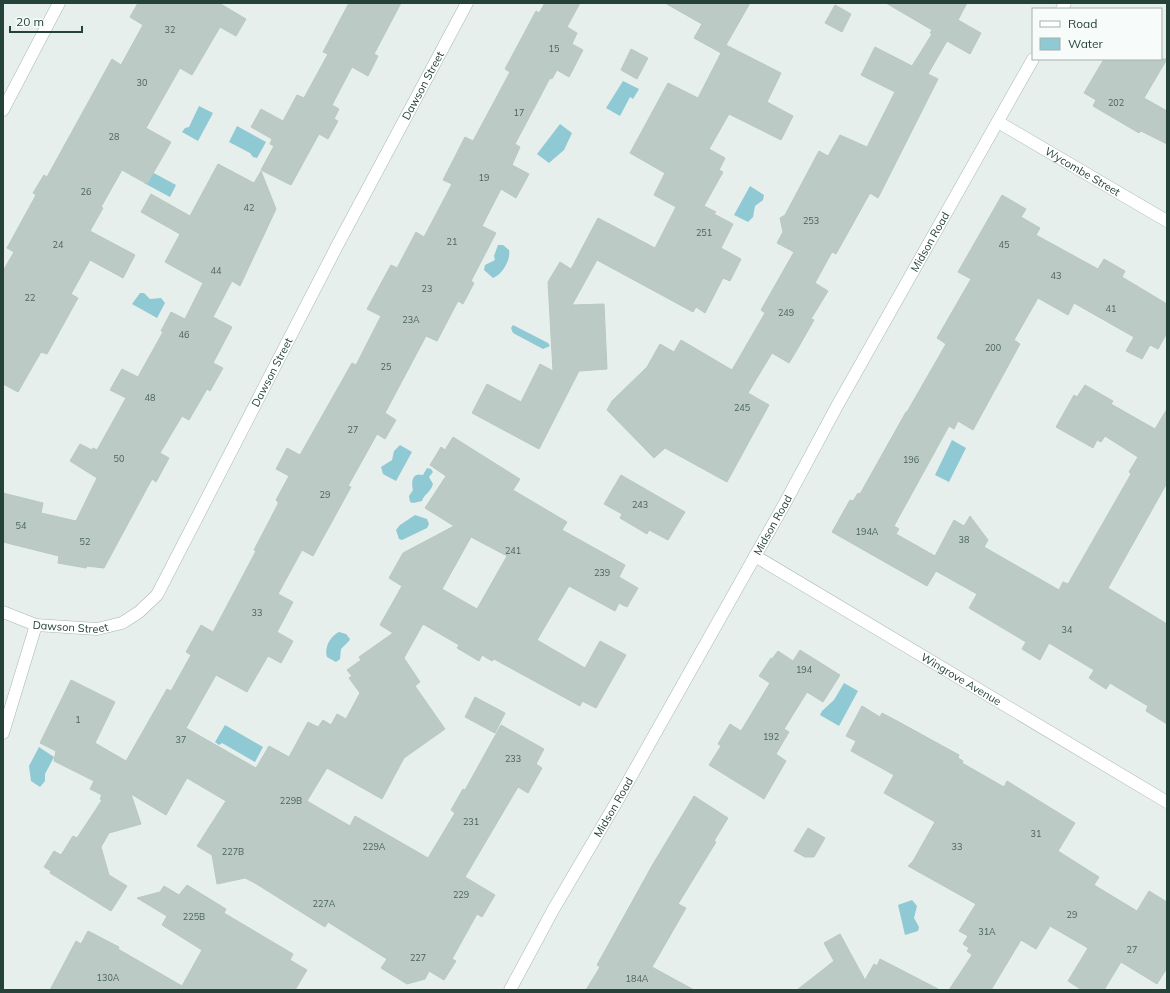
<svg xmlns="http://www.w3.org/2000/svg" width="1170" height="993" font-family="Mulish,sans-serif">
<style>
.water{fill:#8ec9d4}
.building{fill:#bbcac4;stroke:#b8c9c2;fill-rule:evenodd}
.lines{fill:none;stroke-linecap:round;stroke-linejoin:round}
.minor-casing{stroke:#a8b8b2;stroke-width:13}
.tertiary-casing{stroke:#a8b8b2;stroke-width:13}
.minor{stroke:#fff;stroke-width:12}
.tertiary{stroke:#fff;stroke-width:12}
.labels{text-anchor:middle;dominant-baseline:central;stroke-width:3;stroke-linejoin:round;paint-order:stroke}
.number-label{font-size:9px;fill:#4a645c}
.street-label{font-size:11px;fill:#24423a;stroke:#f7fbf9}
</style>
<rect width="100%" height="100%" fill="#e6efeb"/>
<!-- water -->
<path class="water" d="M623,81l16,8 -6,10 -3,-2 -10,19 -14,-8z
M199,106l14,7 -15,28 -16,-9 3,-4 4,-1z
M560,124l12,9 -8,17 -15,13 -12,-9z
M237,126l29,16 -9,16 -4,-1 -3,-4 -21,-11z
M150,171l26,14 -6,12 -26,-14z
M750,186l14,9 -1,5 -8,6 -2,11 -5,5 -14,-7z
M498,245h5l6,5c2,10 -7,25 -16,28l-9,-8 1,-5 10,-5 -1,-4z
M140,293h4l6,6 11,-1 4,5 -8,15 -25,-14z
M513,325l35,18 2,3 -7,3 -30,-16 -2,-5z
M952,440l14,8 -17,34 -14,-7z
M400,445l12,7 -16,29 -13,-7 -2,-7 11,-7 2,-9z
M427,468l4,1 2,3 -4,5 4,7c-2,8 -9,10 -11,17l-9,2 -3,-1 -1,-6 4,-6c-2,-8 -1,-18 10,-15z
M415,515l12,4 2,5 -2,4 -25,12 -3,-1 -3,-9 4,-5z
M339,632l7,2 4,5 -1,2 -8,8 -1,10 -4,3 -9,-5c-3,-9 3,-21 12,-25z
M844,683l14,8 -19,35 -19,-11 2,-4 12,-11z
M225,725l38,22 -8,15 -33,-19 -3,2 -4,-3z
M39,747l15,10 -9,17v7l-5,6 -9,-6 -2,-15z
M912,900l5,6 -3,12 5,9 -1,4 -13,4 -7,-30z"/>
<!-- building -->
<path class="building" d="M138,3h81l27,16 -10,17 -16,-9 -28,48 -12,-7 -34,60 25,14 -24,42 -25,-14 -21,37 2,1 -13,23 45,24 -12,23 -33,-18 -19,34 7,4 -31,56 -6,-2 -23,40 -15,-8v-113l11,-19 -7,-4 29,-53 -3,-2 11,-18 3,2 65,-118 9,6 22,-40 -13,-8z
M349,3h52l-27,51 4,2 -10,20 -16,-9 -20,38 7,4 -5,10 4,2 -10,18 -9,-5 -28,51 -30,-15 13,-24 -4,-2 2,-5 -21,-12 10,-18 22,12 14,-26 7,3 24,-44 -5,-2z
M545,3h35l-13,24 10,6 -5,11 11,6 -14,27 -12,-7 -5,9 -2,-1 -35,66 5,3 -8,18 17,9 -13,24 -15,-9 -19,37 14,7 -25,48 3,2 -11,21 -5,-3 -21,40 -11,-5 -41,77 11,7 -11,19 -8,-5 -29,52 3,1 -38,69 -11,-6 -24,44 15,8 -16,30 16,9 -12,22 -13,-7 -21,36 -31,-17 -30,53 70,40 13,-22 20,11 19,-35 10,5 5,-7 8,5 6,-11 9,5 14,-26 -11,-15 3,-2 -5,-6 14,-10 -2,-3 34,-24 -13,-8 22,-39 -13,-8 14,-25 51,-27 -29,-18 21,-32 -16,-11 11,-18 4,3 8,-13 67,42 -7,11 54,32 -5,8 63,35 -6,12 19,11 -11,19 -8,-4 -4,8 -46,-25 -32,54 48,28 15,-27 26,14 -30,53 -14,-7 -2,5 -86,-47 -2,2 -10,-6 -3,6 -22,-13 2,-3 -36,-21 -19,34 16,24 -5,4 30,43 -41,29 -22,41 -55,-31 -20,33 43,25 5,-10 73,42 27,-45 -4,-3 12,-21 2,1 36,-65 43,24 -8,15 6,4 -14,25 -10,-6 -53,90 30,18 -13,22 -5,-3 -25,45 4,2 -12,19 -15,-9 -4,8 -18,5 -26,-16 6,-9 -59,-37 -3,5 -70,-44 -10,-5 -28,6 -5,-29 -15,-9 29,-45 -39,-23 -21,37 -35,-21 10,30 -32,9 -8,14 8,28 18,11 -16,25 -61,-38 1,-2 -7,-4 10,-16 7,4 12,-19 4,2 25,-38 -2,-1 2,-4 -12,-6 4,-8 -40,-20 2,-10 -16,-8 31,-63 44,22 -20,41 31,18 41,-72 4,2 20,-36 -5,-3 15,-27 12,7 43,-81 -2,-1 24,-46v-2l-2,-2 13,-24 -13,-7 11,-21 13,7 52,-92 4,2 25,-49 -14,-7 24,-44 6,3 19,-36 8,5 28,-53 -9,-4 22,-43 8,4 37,-69 -5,-3 31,-58 3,2zM471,537l36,19 -30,53 -35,-20z
M665,3h85l-24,42 55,28 -14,29 26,14 -12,24 -52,-26 -20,35 16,9 -6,12 4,2 -19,34 12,6 -2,2 19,10 -12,24 20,11 -11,22 -7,-3 -18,35 -9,-6 -3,5 -96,-52 -25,45 32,-1 3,65 -28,2 -40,78 -67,-36 15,-29 34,18 19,-38 13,7 -5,-89 12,-20 11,7 27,-51 57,30 21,-41 -22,-12 11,-22 -35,-20 38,-70 30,15 23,-45 -27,-15 8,-14z
M886,3h81l-9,17 23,13 -11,21 -23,-13 -19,33 10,5 -60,119 -8,-5 -34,61 -4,-2 -17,31 13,8 -17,28 3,1 -16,28 -9,15 -17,-10 -24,40 21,12 -42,77 -62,-34 -11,10 -47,-48 5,-9 35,-34 13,-23 14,8 7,-12 51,30 33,-57 -4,-3 33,-58 -17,-9 6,-11 -3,-14 5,-3 34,-64 9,5 12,-21 27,12 28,-55 -34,-17 14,-28 37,19 20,-32 -2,-1 2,-3z
M835,5l16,9 -9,18 -17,-9z
M631,49l17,9 -11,21 -16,-9z
M1104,59h63l-23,39 23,13v33l-26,-13 -2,2 -46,-27 3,-6 -12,-7z
M218,164l36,19 7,-12 15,38 -36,77 -8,-5 -19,36 19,10 -19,36 10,5 -13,23 -3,-2 -18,31 -7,-4 -22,37 9,5 -13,24 -4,-3 -48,89 -17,-2 -1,2 -28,-5 1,-7 -56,-14v-49l40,10 -2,10 35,8 21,-43 -27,-17 10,-17 12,6 1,-2 4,2 29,-52 -16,-8 12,-21 16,8 25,-45 -2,-1 10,-19 14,7 18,-36 -38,-21 15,-28 -39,-22 10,-18 39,22z
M1002,195l24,14 -5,8 19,11 -4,7 62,34 6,-10 21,12 -3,6 45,27v29l-9,16 -8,-4 -8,14 -16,-8 8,-14 -60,-34 -6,12 -30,-17 -24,42 6,4 -47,86 -15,-9 -4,8 -5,-3 -55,100 5,3 -3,5 39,22 19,-36 10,6 6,-10 18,24 -4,7 75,43 4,-8 5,2 63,-110 -2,-2 9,-15 -33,-21 -4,6 -4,-2 -4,8 -37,-21 18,-32 3,2 8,-12 28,16 -2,3 44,25 12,-20v74l-59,105 59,36v100l-21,-13 2,-5 -38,-23 -4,6 -17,-11 5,-8 -45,-27 -9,17 -18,-11 4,-7 -57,-34 8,-14 -41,-23 -9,15 -95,-54 18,-32 3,1 5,-8 2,1 46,-82h1l39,-68 -9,-6 34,-59 -13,-7z
M621,475l64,37 -17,28 -19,-10 -2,4 -27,-16 2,-4 -18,-10z
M800,650l40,25 -17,27 -16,-10 -23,37 5,3 -13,22 10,7 -22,38 -55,-34 12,-19 -3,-2 12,-20 11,7 29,-48 -11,-7 12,-18 1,1 6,-8 15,10z
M475,697l30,16 -10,20 -30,-16z
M862,706l18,11 2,-4 17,9 60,33 -1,3 5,3 -1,2 42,24 3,-6 68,42 -17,28 41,26 -5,8 43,26 12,-20 18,11v66l-10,16 -36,-22 -17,28h-22l-14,-9 20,-33 -38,-22 -14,23 -15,-9 -30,50h-42l23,-35 -5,-4 2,-3 -6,-4 5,-8 -9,-5 17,-27 -68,-38 5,-5 22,-39 -51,-29 10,-18 -43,-24 5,-10 -10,-5z
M694,796l34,22 -14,23 2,1 -38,62 8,4 -34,59 42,23h-108l14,-23 -3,-2 56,-101z
M808,828l17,10 -11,19h-9l-11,-6z
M187,885l39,24 -2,4 69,41 -3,6 17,10 -12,20h-245l26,-49 5,3 7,-13 31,16 -1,2 64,37 20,-36 -40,-25 5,-9 -30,-18 23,-6 4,-6 15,9z
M840,934l25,46 9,-16 3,2 3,-7 60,31h-143l37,-29 -10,-18z"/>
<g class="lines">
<!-- minor casing -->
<g class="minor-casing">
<g id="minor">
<path d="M3,110l56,-107"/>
<path id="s1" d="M998,122l169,99"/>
<path id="s2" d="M755,556l412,246"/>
<path id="s3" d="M3,612l33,13 61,4 25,-6 17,-11 18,-17 180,-349 130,-243"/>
<path d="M3,733l33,-108"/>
</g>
</g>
<!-- tertiary casing -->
<g class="tertiary-casing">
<g id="tertiary">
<path d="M1062,9l3,-6"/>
<path id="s4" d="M510,990l43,-80 63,-107 169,-300 52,-97 196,-347"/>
</g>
</g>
<!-- minor -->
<use href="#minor" class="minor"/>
<!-- tertiary -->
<use href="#tertiary" class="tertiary"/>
</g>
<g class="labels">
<!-- number labels -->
<g class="number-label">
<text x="170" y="29">32</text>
<text x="554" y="48">15</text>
<text x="142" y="82">30</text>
<text x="1116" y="102">202</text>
<text x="519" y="112">17</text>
<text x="114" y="136">28</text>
<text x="484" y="177">19</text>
<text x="86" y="191">26</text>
<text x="249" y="207">42</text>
<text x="811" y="220">253</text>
<text x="704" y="232">251</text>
<text x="452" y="241">21</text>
<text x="58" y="244">24</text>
<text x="1004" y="244">45</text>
<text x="216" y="270">44</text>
<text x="1056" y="275">43</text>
<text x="427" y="288">23</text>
<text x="30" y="297">22</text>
<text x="1111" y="308">41</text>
<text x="786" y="312">249</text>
<text x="411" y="319">23A</text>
<text x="184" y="334">46</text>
<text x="993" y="347">200</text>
<text x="386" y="366">25</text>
<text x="150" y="397">48</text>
<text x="742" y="407">245</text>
<text x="353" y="429">27</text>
<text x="119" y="458">50</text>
<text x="911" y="459">196</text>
<text x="325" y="494">29</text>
<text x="640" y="504">243</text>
<text x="21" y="525">54</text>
<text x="867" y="531">194A</text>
<text x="964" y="539">38</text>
<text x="85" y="541">52</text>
<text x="513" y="550">241</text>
<text x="602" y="572">239</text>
<text x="257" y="612">33</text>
<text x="1067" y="629">34</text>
<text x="804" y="669">194</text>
<text x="78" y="719">1</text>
<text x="771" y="736">192</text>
<text x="181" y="739">37</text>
<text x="513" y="758">233</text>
<text x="291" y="800">229B</text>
<text x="471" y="821">231</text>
<text x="1036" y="833">31</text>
<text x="374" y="846">229A</text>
<text x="957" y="846">33</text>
<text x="233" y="851">227B</text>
<text x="461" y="894">229</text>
<text x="324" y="903">227A</text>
<text x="1072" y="914">29</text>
<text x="194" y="916">225B</text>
<text x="987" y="931">31A</text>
<text x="1132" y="949">27</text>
<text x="418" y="957">227</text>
<text x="108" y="977">130A</text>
<text x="637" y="978">184A</text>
</g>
<!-- street labels -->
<g class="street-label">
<text stroke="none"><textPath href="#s3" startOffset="742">Dawson Street</textPath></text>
<text stroke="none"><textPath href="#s1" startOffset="98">Wycombe Street</textPath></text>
<text stroke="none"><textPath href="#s4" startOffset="858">Midson Road</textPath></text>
<text stroke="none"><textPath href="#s3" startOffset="418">Dawson Street</textPath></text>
<text stroke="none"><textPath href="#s4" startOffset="534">Midson Road</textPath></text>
<text stroke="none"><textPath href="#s3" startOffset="70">Dawson Street</textPath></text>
<text stroke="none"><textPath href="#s2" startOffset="240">Wingrove Avenue</textPath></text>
<text stroke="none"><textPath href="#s4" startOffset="210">Midson Road</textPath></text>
</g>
</g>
<!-- border -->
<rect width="1170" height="993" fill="none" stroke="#24423a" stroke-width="8"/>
<!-- legend -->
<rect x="1032" y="8" width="130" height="52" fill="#f7fbf9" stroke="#a3b1ad"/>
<rect x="1040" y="21" width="20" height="6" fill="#ffffff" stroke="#a3b1ad"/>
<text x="1068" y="28" font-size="12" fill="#24423a">Road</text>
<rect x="1040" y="38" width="20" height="12" fill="#8ec9d4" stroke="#a3b1ad"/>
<text x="1068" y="48" font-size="12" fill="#24423a">Water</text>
<!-- scale -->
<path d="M10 26v6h72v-6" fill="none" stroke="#24423a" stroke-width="2"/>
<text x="16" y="26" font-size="12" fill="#24423a" stroke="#f7fbf9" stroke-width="3" paint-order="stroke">20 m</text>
</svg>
